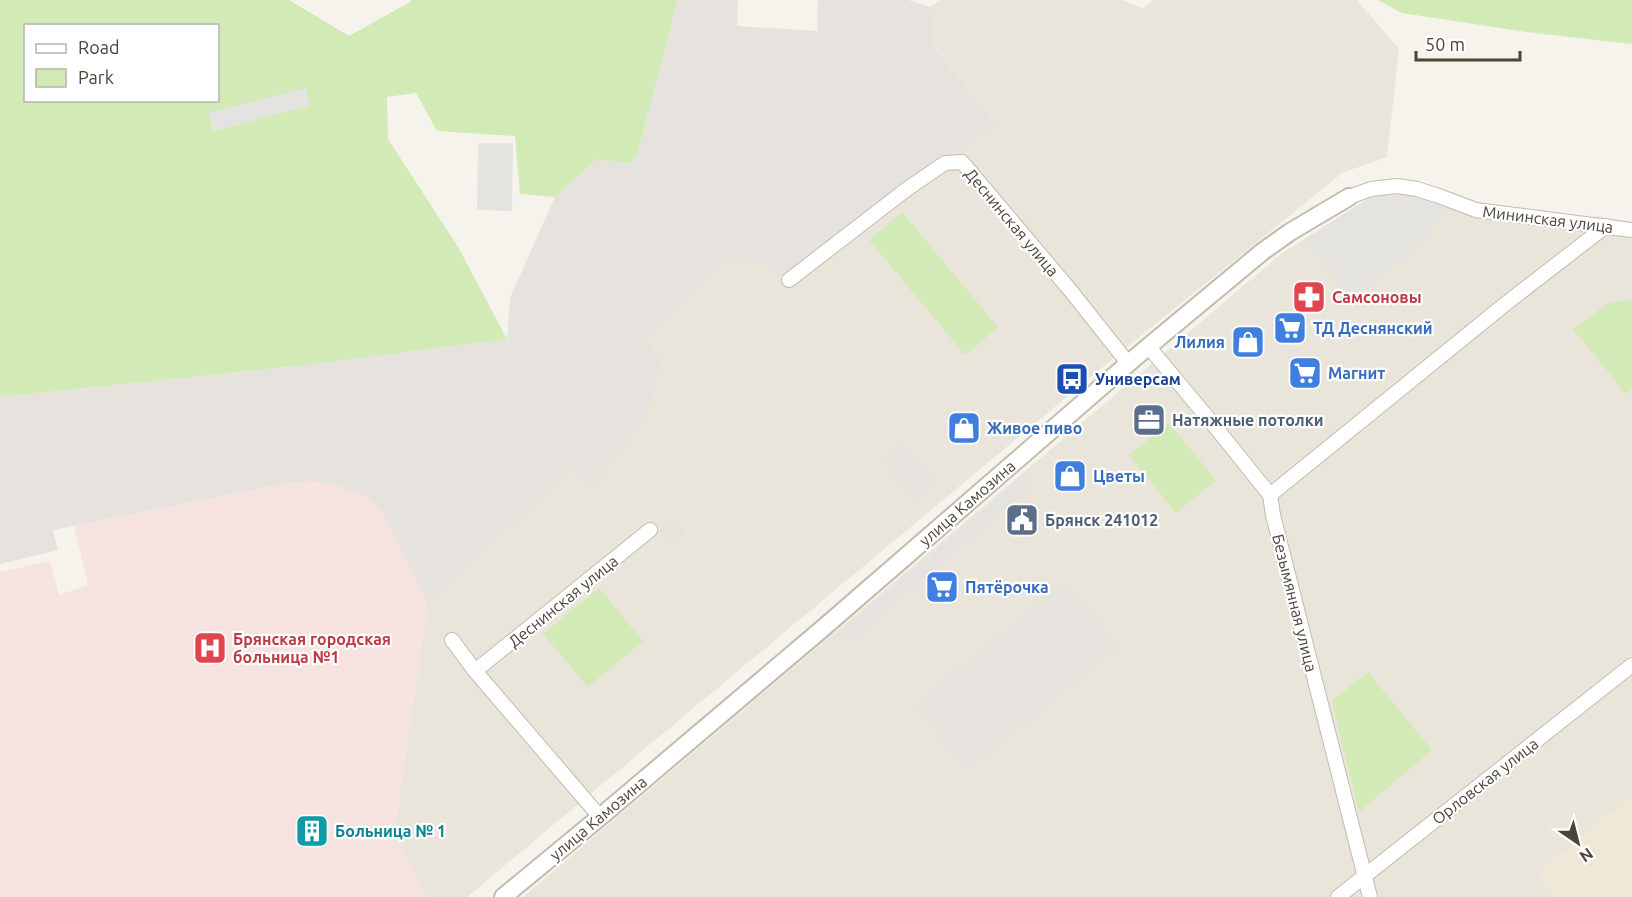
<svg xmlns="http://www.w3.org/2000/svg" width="1632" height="897" font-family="Ubuntu,sans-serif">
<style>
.residential{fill:#eae5da}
.industrial{fill:#e6e2dd}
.education{fill:#efe8d6}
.medical{fill:#f6e3e0}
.green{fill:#d2eab5;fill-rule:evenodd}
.parking{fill:#e5e3e0}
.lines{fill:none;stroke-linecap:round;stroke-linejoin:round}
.minor-casing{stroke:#c2bbae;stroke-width:16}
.tertiary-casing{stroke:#c2bbae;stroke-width:20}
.minor{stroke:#fff;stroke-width:14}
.tertiary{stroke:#fff;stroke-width:16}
.labels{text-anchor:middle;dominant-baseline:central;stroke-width:4.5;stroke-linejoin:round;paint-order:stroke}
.street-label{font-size:16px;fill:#4b4439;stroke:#fff}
.health-label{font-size:16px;font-weight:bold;fill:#be3a42;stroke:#fff;text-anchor:start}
.shop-label{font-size:16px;font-weight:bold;fill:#366cbe;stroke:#fff;text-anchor:start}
.transit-label{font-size:16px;font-weight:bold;fill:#164399;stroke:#fff;text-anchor:start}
.service-label{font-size:16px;font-weight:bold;fill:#4e5e75;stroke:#fff;text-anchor:start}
.culture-label{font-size:16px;font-weight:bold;fill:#0d838f;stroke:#fff;text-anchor:start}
</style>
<rect width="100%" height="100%" fill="#f6f3ec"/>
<!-- residential -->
<path class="residential" d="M940,0h181l22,8 10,-8h204l42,49 -12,108 -45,16 -7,6 -224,181 -644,537h-40l-33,-64 33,-228 143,-134 24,12 52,-68 1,-74 84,-83 61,14 158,-121 11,-1 35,-26 -62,-80 -4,-37z
M1417,195l59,22 101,11 18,-12 37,6v433l-303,242h-806l758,-643 91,-58z
M1632,673v224h-282l28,-23z"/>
<!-- industrial -->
<path class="industrial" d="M678,0h60l-1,26 80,5 1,-31h90l22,7 4,38 62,79 -36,27h-10l-158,121 -61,-14 -84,83 14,21 -15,54 -52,68 -24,-13 -143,134 -16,-36 -117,-87 -241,48 5,20 -58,14v-167l306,-32 201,-26 3,-41 45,-101 42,-38 33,5 7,-9z
M673,518l13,13 -14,14 -13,-14z
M1066,582l52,65 -151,123 -52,-65z"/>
<!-- education -->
<path class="education" d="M1632,795v102h-77l-18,-24z"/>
<!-- medical -->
<path class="medical" d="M314,481l21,4 29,10 18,18 29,56 16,36 -33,228 33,64h-427v-325l50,-11 9,34 29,-10 -14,-59 220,-44z"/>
<!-- green -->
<path class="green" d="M0,0h289l60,36 61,-34 1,-2h267l-41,155 -7,9 -33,-5 -42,38 -35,-3 -5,-58 -78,-5 -21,-38 -29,4 1,42 70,108 49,92 -201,26 -306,32zM26,26h192v74h-192z
M1378,0h254v44l-106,-12 -124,-19z
M902,212l96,115 -33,28 -96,-115z
M1624,300l8,1v88l-6,5 -53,-65 34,-25z
M1169,423l47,57 -40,33 -47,-58z
M599,588l44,53 -55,46 -45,-53z
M1368,672l64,78 -73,62 -27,-111z"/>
<!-- parking -->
<path class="parking" d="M306,88l4,18 -97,25 -5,-18z
M478,143h35l-1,68 -35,-1z
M1417,195l29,11 -23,35 -70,59 -48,-61 67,-43z
M902,445l32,38 -19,16 -32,-38z
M1026,474l8,10 -183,156 -8,-10z"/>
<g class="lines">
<!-- minor casing -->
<g class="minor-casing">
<path id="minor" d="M1349,197l22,-8 26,-3 20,3 22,7 37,14 156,20
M789,280l118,-91 38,-26 17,-1 108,128 58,73
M1148,346l69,83 53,66 3,20 97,382
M1270,495l234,-190 102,-79
M452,640l23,31 125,146
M475,671l175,-141
M1338,897l294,-232"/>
</g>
<!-- tertiary casing -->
<g class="tertiary-casing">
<path id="tertiary" d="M503,897l97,-80 222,-188 315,-273 125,-104 28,-20 59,-35"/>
</g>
<!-- minor -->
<use href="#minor" class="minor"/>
<!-- tertiary -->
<use href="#tertiary" class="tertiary"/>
</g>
<!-- icons -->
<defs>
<g id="pharmacy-square" transform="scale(1.725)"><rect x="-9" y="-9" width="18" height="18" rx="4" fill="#e0444e" stroke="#fff"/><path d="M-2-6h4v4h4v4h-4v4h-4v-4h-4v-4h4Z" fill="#fff"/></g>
<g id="supermarket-square" transform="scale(1.725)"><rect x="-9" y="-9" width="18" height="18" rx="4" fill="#3f7fe0" stroke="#fff"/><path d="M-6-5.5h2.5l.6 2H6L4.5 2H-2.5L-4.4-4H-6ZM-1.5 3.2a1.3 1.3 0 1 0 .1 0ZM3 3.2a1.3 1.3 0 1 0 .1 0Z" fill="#fff"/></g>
<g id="shop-square" transform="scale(1.725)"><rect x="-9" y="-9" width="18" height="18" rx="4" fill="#3f7fe0" stroke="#fff"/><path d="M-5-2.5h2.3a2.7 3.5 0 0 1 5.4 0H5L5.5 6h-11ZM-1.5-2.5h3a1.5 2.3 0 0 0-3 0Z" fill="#fff"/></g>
<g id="bus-square" transform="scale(1.725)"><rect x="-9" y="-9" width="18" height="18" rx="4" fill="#1a4fb4" stroke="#fff"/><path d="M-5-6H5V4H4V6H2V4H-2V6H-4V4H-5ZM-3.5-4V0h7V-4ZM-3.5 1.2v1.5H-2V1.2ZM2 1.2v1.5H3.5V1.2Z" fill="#fff"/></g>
<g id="office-square" transform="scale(1.725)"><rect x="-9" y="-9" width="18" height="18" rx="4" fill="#5c6f8a" stroke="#fff"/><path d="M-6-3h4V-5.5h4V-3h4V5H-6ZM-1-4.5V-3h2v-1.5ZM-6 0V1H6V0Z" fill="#fff"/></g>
<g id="civic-square" transform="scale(1.725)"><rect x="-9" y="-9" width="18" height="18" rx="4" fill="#5c6f8a" stroke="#fff"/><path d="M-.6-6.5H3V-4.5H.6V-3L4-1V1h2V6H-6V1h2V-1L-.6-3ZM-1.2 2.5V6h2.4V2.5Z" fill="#fff"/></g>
<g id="hospital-square" transform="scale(1.725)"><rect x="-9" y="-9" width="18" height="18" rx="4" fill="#e0444e" stroke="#fff"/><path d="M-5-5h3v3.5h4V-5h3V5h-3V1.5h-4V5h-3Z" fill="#fff"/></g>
<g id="building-square" transform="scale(1.725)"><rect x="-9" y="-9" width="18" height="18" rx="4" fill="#0f9aa8" stroke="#fff"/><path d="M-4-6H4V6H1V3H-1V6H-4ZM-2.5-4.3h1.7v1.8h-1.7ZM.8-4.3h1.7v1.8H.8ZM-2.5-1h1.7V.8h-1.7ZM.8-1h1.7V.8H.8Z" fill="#fff"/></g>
</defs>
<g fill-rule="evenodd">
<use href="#pharmacy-square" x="1309" y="297"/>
<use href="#supermarket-square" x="1290" y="328"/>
<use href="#shop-square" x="1248" y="342"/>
<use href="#supermarket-square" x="1305" y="373"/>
<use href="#bus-square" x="1072" y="379"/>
<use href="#office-square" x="1149" y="420"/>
<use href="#shop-square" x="964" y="428"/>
<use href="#shop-square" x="1070" y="476"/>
<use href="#civic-square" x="1022" y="520"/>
<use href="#supermarket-square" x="942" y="587"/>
<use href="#hospital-square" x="210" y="648"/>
<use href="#building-square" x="312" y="831"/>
</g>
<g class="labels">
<!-- street labels -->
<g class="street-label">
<text transform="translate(1548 219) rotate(7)">Мининская улица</text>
<text transform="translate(1012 222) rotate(50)">Деснинская улица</text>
<text transform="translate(967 503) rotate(-41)">улица Камозина</text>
<text transform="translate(563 601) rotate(-39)">Деснинская улица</text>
<text transform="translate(1295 603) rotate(76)">Безымянная улица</text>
<text transform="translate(1485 781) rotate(-38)">Орловская улица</text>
<text transform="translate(598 818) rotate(-40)">улица Камозина</text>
</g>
<!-- health labels -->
<g class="health-label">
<text x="1332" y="297">Самсоновы</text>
<text x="233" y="639">Брянская городская<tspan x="233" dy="18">больница №1</tspan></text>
</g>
<!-- shop labels -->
<g class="shop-label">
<text x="1313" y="328">ТД Деснянский</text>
<text x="1225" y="342" text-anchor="end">Лилия</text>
<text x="1328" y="373">Магнит</text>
<text x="987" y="428">Живое пиво</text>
<text x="1093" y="476">Цветы</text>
<text x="965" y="587">Пятёрочка</text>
</g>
<!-- transit labels -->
<g class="transit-label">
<text x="1095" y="379">Универсам</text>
</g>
<!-- service labels -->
<g class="service-label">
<text x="1172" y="420">Натяжные потолки</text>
<text x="1045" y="520">Брянск 241012</text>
</g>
<!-- culture labels -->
<g class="culture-label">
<text x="335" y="831">Больница № 1</text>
</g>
</g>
<!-- legend -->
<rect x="24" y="24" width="195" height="78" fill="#ffffff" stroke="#b7b4b0" stroke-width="1.5"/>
<rect x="36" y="44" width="30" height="9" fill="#ffffff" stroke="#b7b4b0" stroke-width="1.5"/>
<text x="78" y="54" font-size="18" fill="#4b4439">Road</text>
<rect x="36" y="69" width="30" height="18" fill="#d2eab5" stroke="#b7b4b0" stroke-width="1.5"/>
<text x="78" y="84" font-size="18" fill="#4b4439">Park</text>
<!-- north arrow -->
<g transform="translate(1578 843) rotate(145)" stroke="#ffffff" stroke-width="4.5" paint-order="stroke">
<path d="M0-4.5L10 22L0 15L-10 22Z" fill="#4b4439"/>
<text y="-9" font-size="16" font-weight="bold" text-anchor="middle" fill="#4b4439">N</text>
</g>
<!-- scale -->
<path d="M1416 51v9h104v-9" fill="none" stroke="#4b4439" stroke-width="3"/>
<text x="1425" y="51" font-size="18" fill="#4b4439" stroke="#ffffff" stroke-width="4.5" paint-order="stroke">50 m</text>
</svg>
